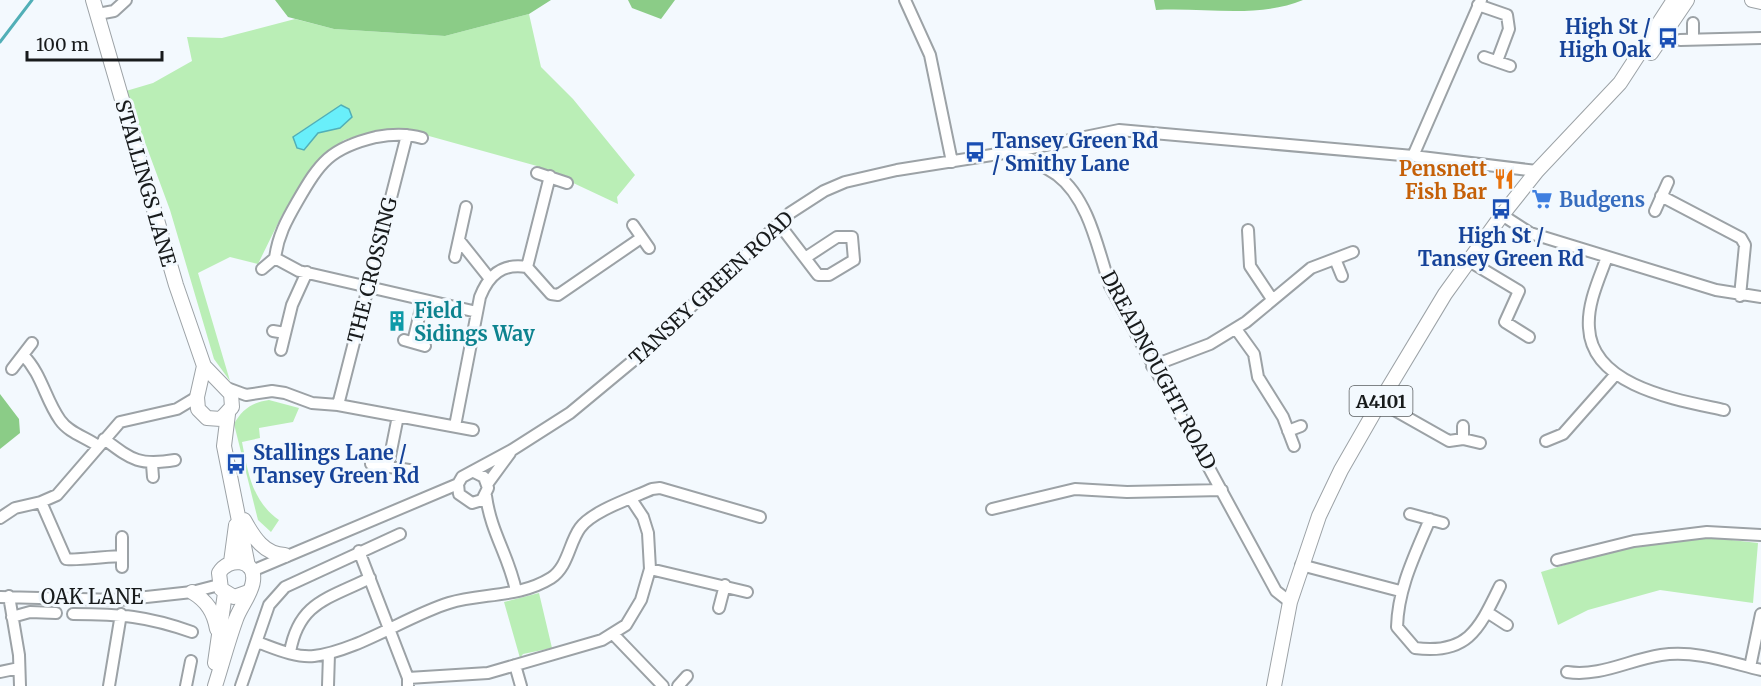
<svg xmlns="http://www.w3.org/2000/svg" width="1761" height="686" font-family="Merriweather,serif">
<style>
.green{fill:#baeeb6;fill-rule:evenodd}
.forest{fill:#8bcc87}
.water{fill:#69effa;stroke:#51afb7;stroke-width:1.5}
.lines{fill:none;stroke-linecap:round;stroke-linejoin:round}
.stream{stroke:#51afb7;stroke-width:3}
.minor-casing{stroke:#9ca2a6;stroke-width:14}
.major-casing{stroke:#9ca2a6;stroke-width:16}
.minor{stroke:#fff;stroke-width:10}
.major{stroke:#fff;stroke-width:14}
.labels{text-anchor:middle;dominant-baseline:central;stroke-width:6;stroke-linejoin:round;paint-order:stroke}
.shield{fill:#f3f9fe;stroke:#5a5e60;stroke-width:1.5}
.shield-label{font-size:18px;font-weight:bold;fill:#181b1c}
.transit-label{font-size:20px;font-weight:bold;fill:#164399;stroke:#f3f9fe;text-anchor:start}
.food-label{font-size:20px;font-weight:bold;fill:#c56008;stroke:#f3f9fe;text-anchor:end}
.street-label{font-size:20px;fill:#181b1c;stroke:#f3f9fe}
.shop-label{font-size:20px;font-weight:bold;fill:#366cbe;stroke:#f3f9fe;text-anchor:start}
.culture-label{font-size:20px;font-weight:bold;fill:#0d838f;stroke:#f3f9fe;text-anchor:start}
</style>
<rect width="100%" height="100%" fill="#f3f9fe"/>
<!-- green -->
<path class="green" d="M529,14l12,53 32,32 62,76 -18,22 1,7 -81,-38 -108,-30 -30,-5 -35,3 -20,6 -30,24 -32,51 -24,49 -28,-7 -32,16 32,108 -16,-22 -44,-149 -44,-119 27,-8 39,-22 -5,-24 35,1 73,-19 39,10 111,7zM340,106l-22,27h-20z
M269,400l30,8 -6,14 -34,6 1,10 -18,4c6,31 10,59 37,78l-8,12 -13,-12 -24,-96c8,-15 19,-22 35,-24z
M1705,537l53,6 -5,60 -93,-13 -72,20 -30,15 -17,-53 94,-28z
M539,593l13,55 -29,6 -3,4 -16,-56z"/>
<!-- forest -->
<path class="forest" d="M275,0h276l-22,14 -84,22 -111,-7 -46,-12z
M628,0h47l-14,19 -29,-11z
M1154,0h149c-46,19 -99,7 -147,10z
M0,394l19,25 1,14 -20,16z"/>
<!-- water -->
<path class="water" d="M341,105l8,4 3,8 -12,11 -22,5 -14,17 -7,-2 -4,-11z"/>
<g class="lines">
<!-- stream -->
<path class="stream" d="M0,42l32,-42"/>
<!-- minor casing -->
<g class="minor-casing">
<path id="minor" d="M905,0l25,55 22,107
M1478,5l29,10 2,14 -12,32
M98,14l16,-3 12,-11
M1680,40l81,-2
M1693,40v-17
M1484,57l26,9
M1017,151c13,8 27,15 40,24 32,24 41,75 53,111l166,305 14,11
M1413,156l68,-156
M537,173l30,10
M1661,196l80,42 4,7 -5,51
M1655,211l13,-29
M1502,215l28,18 186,57 45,7
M779,224l39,51h11l25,-15 -2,-23h-15l-32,21
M633,225l16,23
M1248,230l2,36 22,33
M459,240l31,39
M455,257l11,-50
M1607,257c-8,22 -20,47 -18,71 3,59 90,72 135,82
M275,258c3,-22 11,-37 22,-56 23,-40 33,-54 79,-65 16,-3 30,-4 46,1
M275,258l24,13 178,41
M1335,259l7,17
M1469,261l50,30 -14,31 24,15
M527,267l23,-91
M262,269l13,-11
M1236,329l18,25 4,23 25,40 11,29
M273,331l12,2
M404,340l21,6
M413,342l10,-42
M281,350l11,-45 15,-33
M23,355c19,19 22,44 37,65 9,13 26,17 38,26
M1152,366l58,-22 36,-22 65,-54 42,-16
M12,369l20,-26
M227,388l19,7 26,-4 13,2 27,10 26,2 135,25
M1380,402l69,39 14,-2 17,4
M338,405l69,-270
M455,426l25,-129c9,-23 23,-34 47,-30l24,27 7,1 83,-57
M1463,426v13
M1288,431l13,-5
M104,439c28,21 35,27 71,21
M1546,441l17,-7 53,-60
M152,464l1,13
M371,464l38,6
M388,466l10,-50
M474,472l10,5 4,11 -6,12 -10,3 -13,-9 -1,-10 4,-7 50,-27 58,-37 70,-58 150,-142 34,-22 21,-9 52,-12 120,-19 102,-21 294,26 124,15
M488,483l22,-30
M486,496c5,37 23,60 30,95
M41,502l25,57c5,2 45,-3 56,-3
M992,509l83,-20 52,3 95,-2
M1410,514l33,9
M0,518l15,-10 26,-6 16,-7 63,-73 57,-13 20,-12
M1430,519c-15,36 -32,69 -33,108l18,21c53,7 64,-19 85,-62
M122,537v30
M359,551l49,127v8
M1557,560l77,-19 73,-9 54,3
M1301,565l99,26
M650,569l97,23
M252,571l206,-87
M9,596l10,59 1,31
M0,597l119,3 73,-8 27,-7
M719,608l6,-23
M1487,612l20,13
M73,614c47,0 74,2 119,18
M12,617l18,-5 26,1
M614,635l49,51
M257,642c17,6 38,16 57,14 43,-5 93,-40 135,-53 32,-10 70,-5 102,-25 17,-11 18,-35 29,-50 12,-17 52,-30 72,-39l8,-1 100,29
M290,652c9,-50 38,-53 80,-74
M515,665l6,21
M1750,667l11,-53
M0,672l19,-4
M1567,672c34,5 61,-12 94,-17 35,-5 67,7 100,15
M408,678l80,-5 114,-33 24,-15 15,-25 9,-31 -2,-36 -5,-16 -12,-18
M109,686l12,-72
M186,686l5,-25
M241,686l28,-81 16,-18 115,-53
M328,686l1,-32
M678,686l9,-10"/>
</g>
<!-- major casing -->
<g class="major-casing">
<path id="major" d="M93,0l83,285 28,81 27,28 1,13 -11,12 -14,-1 -9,-9 -1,-12 7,-31
M1752,0l9,2
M1651,53l36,-53
M228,414l-4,32 24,120
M244,520c10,18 20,34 41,35
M231,562l5,-37
M192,592c15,9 22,20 25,37
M215,663l10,-70
M215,686c7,-22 13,-45 21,-67 4,-12 16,-26 17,-38 3,-23 -25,-24 -34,-8l2,16 13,8 14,-5
M1274,686l16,-84 29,-86 22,-46 39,-68 65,-108 57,-79 35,-44 83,-88 54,-83"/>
</g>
<!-- minor -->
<use href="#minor" class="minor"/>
<!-- major -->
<use href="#major" class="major"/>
</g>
<!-- icons -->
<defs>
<g id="bus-bare" transform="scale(1.62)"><path d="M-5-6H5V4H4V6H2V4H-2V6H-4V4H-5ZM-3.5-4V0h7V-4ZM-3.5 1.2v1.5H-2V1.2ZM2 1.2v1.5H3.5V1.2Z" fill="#1a4fb4" stroke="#f3f9fe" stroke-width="2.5" paint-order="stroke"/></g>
<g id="restaurant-bare" transform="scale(1.62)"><path d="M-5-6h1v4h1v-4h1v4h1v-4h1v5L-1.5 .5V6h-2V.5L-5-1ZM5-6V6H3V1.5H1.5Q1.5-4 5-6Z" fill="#e8710a" stroke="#f3f9fe" stroke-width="2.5" paint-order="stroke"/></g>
<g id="supermarket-bare" transform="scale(1.62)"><path d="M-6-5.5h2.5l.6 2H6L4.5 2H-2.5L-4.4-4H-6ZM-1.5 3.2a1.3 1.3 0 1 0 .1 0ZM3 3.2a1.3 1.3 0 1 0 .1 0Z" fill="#3f7fe0" stroke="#f3f9fe" stroke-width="2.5" paint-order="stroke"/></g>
<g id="building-bare" transform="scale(1.62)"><path d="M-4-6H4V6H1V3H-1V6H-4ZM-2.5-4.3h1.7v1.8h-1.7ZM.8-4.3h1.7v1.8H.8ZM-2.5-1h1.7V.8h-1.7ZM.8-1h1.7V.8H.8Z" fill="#0f9aa8" stroke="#f3f9fe" stroke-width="2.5" paint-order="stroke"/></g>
</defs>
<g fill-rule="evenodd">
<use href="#bus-bare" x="1668" y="38"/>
<use href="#bus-bare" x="975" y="152"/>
<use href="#restaurant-bare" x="1504" y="179"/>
<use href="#supermarket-bare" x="1542" y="199"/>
<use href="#bus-bare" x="1501" y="209"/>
<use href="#building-bare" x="397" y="321"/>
<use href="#bus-bare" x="236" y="464"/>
</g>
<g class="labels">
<!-- shield labels -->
<rect class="shield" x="1349.5" y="386" width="63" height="30" rx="4.5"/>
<g class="shield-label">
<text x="1381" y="401">A4101</text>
</g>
<!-- transit labels -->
<g class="transit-label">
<text x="1651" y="26" text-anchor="end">High St /<tspan x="1651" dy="23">High Oak</tspan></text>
<text x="992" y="140">Tansey Green Rd<tspan x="992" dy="23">/ Smithy Lane</tspan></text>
<text x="1501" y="235" text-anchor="middle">High St /<tspan x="1501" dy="23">Tansey Green Rd</tspan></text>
<text x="253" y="452">Stallings Lane /<tspan x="253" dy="23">Tansey Green Rd</tspan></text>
</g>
<!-- food labels -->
<g class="food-label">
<text x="1487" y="168">Pensnett<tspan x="1487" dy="23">Fish Bar</tspan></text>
</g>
<!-- street labels -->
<g class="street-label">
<text transform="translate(146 183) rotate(74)">STALLINGS LANE</text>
<text transform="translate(372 270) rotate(-76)">THE CROSSING</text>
<text transform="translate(711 288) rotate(-43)">TANSEY GREEN ROAD</text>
<text transform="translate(1159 370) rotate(62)">DREADNOUGHT ROAD</text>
<text x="92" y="596">OAK LANE</text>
</g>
<!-- shop labels -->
<g class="shop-label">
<text x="1559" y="199">Budgens</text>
</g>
<!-- culture labels -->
<g class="culture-label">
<text x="414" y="310">Field<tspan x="414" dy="23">Sidings Way</tspan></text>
</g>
</g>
<!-- scale -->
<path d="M27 51v9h135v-9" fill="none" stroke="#181b1c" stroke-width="3"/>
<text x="36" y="51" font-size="18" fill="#181b1c" stroke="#f3f9fe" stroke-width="4.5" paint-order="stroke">100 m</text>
</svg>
